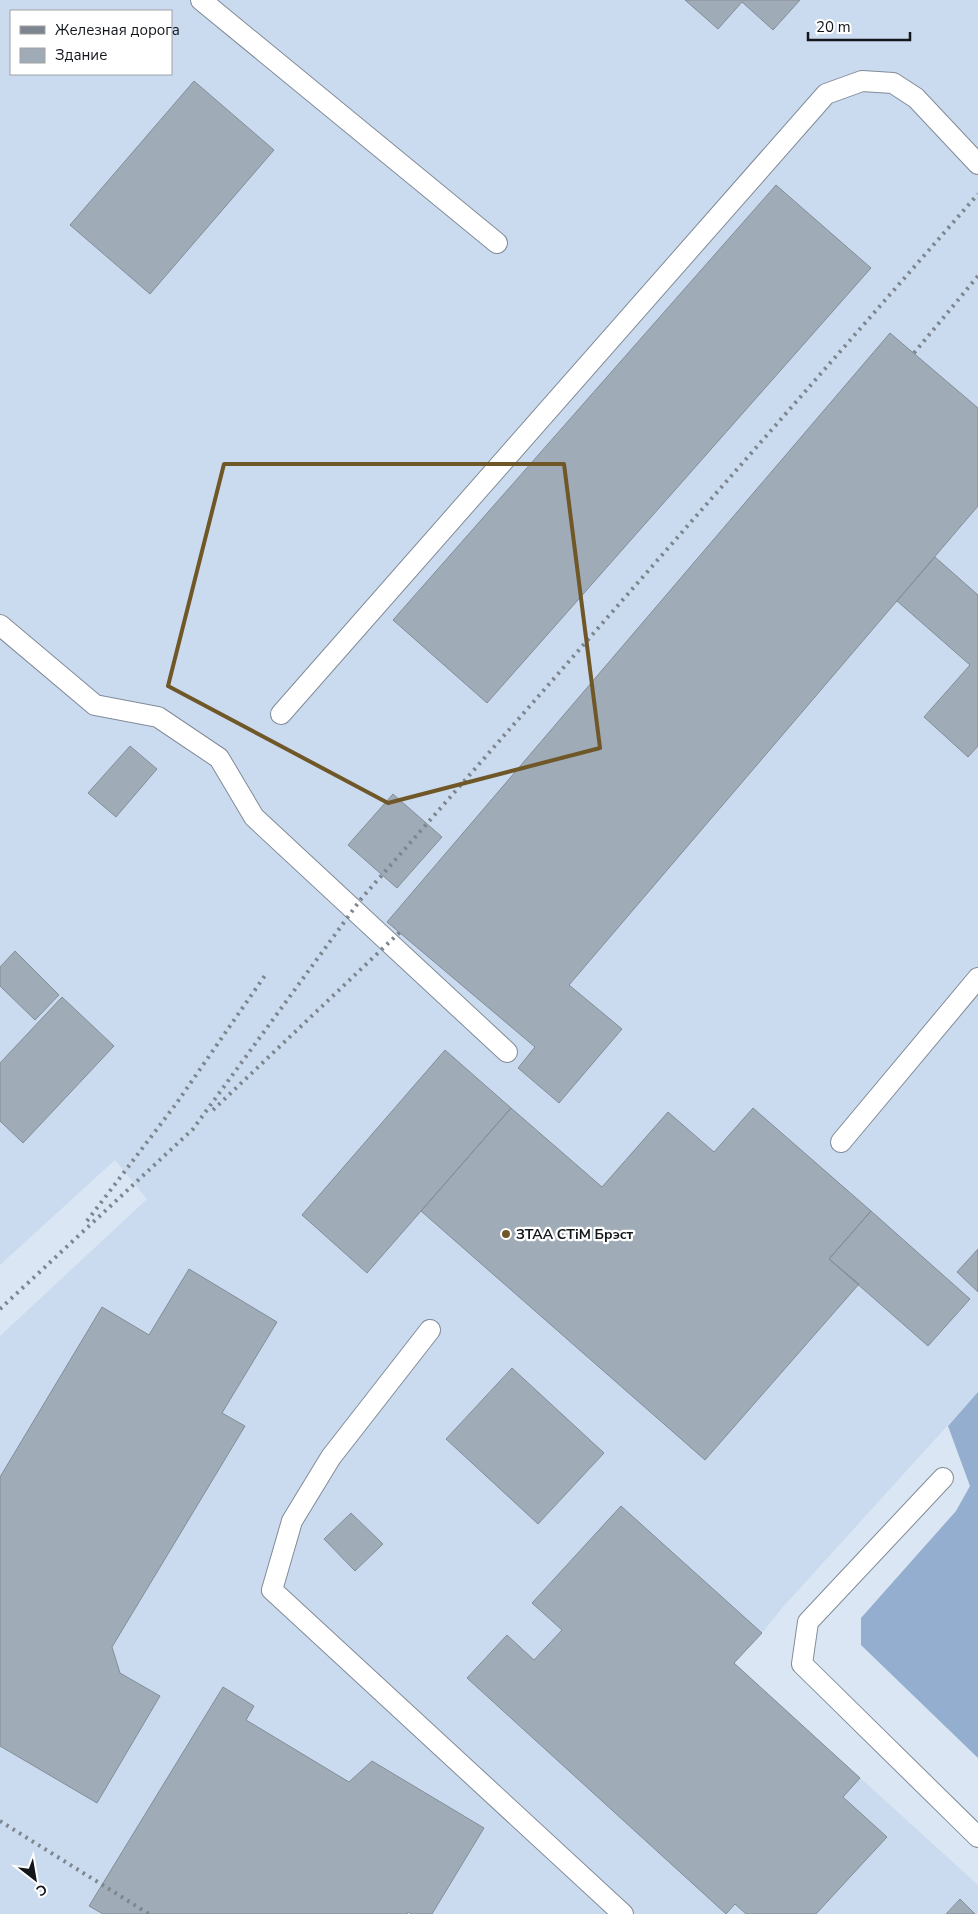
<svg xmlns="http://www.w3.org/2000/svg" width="978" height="1914" font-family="'Nunito Sans',sans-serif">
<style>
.built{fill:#cbdbef;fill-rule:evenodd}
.forest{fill:#93aece}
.building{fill:#a0abb8;stroke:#838d9a}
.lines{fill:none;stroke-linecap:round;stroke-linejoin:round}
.service-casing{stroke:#818b98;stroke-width:22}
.service{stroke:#fff;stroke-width:20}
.rail{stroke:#7d858f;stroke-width:4;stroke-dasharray:2.5 5;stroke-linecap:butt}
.marked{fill:none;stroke:#6f5727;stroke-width:4;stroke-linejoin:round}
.poi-dot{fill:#6f5727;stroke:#fff;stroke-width:2}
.labels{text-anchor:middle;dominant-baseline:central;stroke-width:4.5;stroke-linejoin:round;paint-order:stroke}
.poi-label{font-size:14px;font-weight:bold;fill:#13171c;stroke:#fff;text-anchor:start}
</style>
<rect width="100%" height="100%" fill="#dae6f3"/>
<!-- built -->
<path class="built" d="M0,0h978v1392l-195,215 -21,26 -28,30 244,222v29h-978v-578l147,-137 -32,-39 -115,105zM11,11h160v63h-160z"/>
<!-- forest -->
<path class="forest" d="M978,1392v366l-117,-113v-27l95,-107 14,-25 -22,-60z"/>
<!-- building -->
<path class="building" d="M685,0h115l-27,30 -31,-28 -24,27z
M194,81l80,69 -124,144 -80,-69z
M776,185l95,83 -384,435 -94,-83z
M890,333l88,75v98l-409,479 53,44 -63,74 -41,-35 17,-21 -148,-125z
M935,557l43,38v151l-10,11 -44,-40 46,-52 -73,-64z
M130,746l27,23 -41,48 -28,-24z
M393,794l49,43 -45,51 -49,-43z
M15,951l44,44 -24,25 -35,-34v-19z
M62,997l52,49 -91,97 -23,-22v-58z
M445,1050l66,58 -144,165 -65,-58z
M511,1108l91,79 66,-75 46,40 39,-44 118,103 -42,48 30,25 -154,176 -284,-249z
M871,1211l99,88 -42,47 -99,-87z
M978,1249v43l-21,-20z
M189,1269l88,53 -55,91 23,13 -133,221 8,26 40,23 -63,107 -97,-57v-269l102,-170 47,28z
M512,1368l92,85 -66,71 -92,-85z
M621,1506l141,127 -28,30 126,115 -17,19 44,40 -71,77h-70l-11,-10 -9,10 -259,-236 40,-43 27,25 28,-30 -30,-27z
M351,1513l32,31 -28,27 -31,-32z
M223,1687l31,19 -8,14 103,62 23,-21 112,67 -52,86h-21l-3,-2 -1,2h-304l-14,-8z
M960,1899l15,15h-29z"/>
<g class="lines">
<!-- service casing -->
<g class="service-casing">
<path id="service" d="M201,0l296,243
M0,625l95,80 63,12 61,41 35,59 253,235
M281,714l545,-620 36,-13 31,2 23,15 62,66
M841,1142l137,-164
M430,1330l-99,127 -39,64 -20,69 351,324
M943,1478l-135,144 -6,42 176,173"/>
</g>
<!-- service -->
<use href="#service" class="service"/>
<!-- rail -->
<path class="rail" d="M914,353l64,-77
M213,1110l187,-178
M87,1221l89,-117 90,-130
M0,1309l193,-180 168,-230 617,-705
M0,1821l149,93"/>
</g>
<!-- marked area -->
<path class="marked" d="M224,464h340l36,284 -212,55 -220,-117z"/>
<!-- markers -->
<circle class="poi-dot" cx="506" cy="1234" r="5"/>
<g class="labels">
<!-- poi labels -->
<g class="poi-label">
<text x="516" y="1234">ЗТАА СТіМ Брэст</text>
</g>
</g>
<!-- legend -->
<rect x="10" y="10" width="162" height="65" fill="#ffffff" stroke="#a1a2a4"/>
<rect x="20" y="26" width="25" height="8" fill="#7d858f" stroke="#a1a2a4"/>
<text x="55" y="35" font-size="15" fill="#13171c">Железная дорога</text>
<rect x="20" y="48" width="25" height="15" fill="#a0abb8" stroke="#a1a2a4"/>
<text x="55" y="60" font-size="15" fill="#13171c">Здание</text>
<!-- north arrow -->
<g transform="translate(35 1879) rotate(149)" stroke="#ffffff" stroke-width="4" paint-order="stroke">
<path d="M0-4L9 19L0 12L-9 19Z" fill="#13171c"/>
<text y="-8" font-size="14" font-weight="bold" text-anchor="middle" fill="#13171c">С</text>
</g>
<!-- scale -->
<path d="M808 32v8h102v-8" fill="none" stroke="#13171c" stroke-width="2.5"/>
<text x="816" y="32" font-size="15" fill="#13171c" stroke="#ffffff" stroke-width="4" paint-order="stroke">20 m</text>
</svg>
